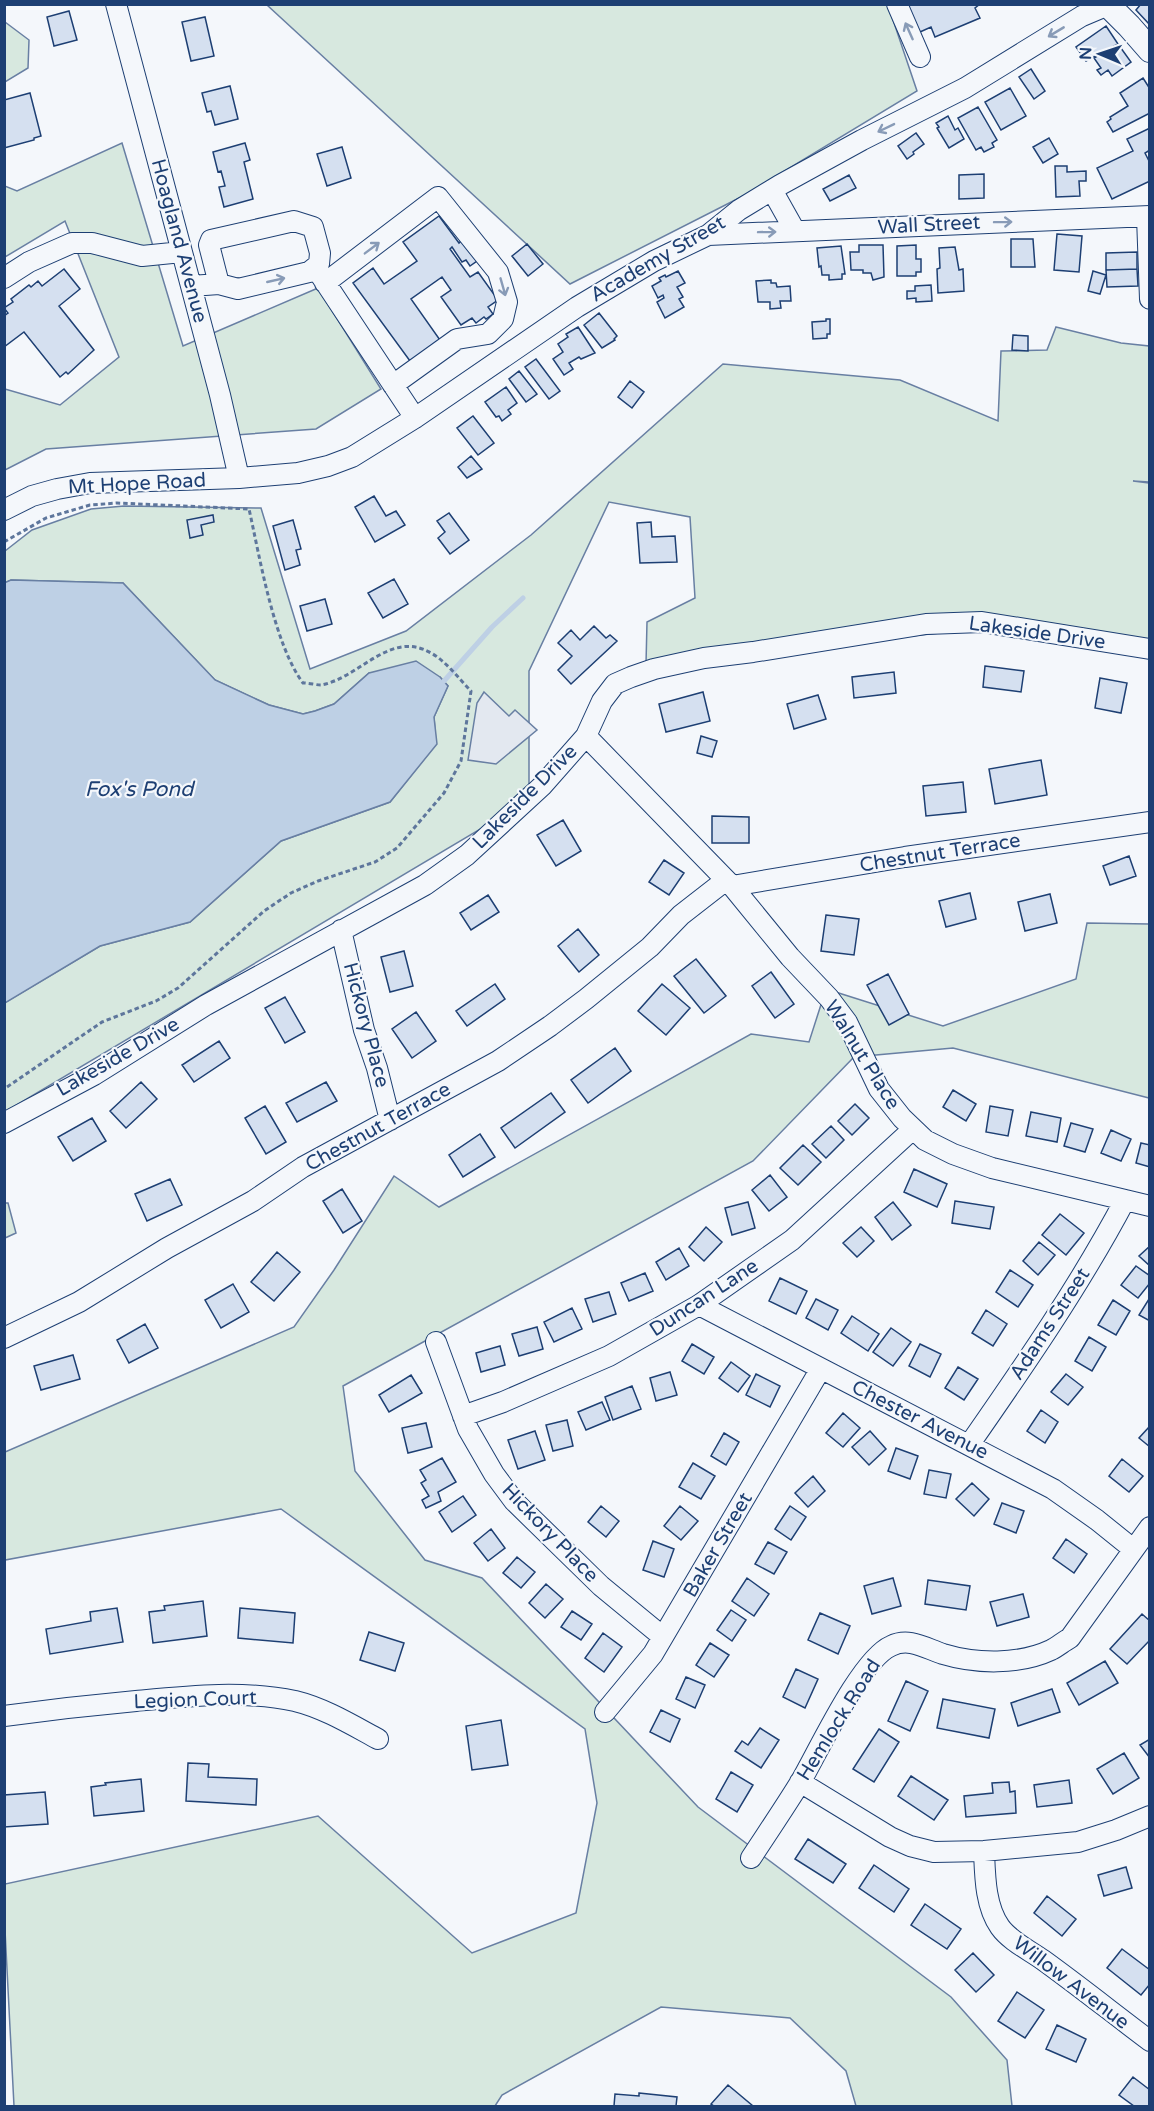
<svg xmlns="http://www.w3.org/2000/svg" width="1154" height="2111" font-family="'Varela Round',sans-serif">
<style>
.green{fill:#d7e8df;stroke:#687fa3;stroke-width:1.5}
.parking{fill:#e3e8f0;stroke:#687fa3;stroke-width:1.5}
.water{fill:#bed0e5;stroke:#687fa3;stroke-width:1.5}
.lines{fill:none;stroke-linecap:round;stroke-linejoin:round}
.stream{stroke:#bed0e5;stroke-width:5}
.building{fill:#d5e0f0;stroke:#1d3f73;stroke-width:1.5}
.minor-casing{stroke:#1d3f73;stroke-width:22}
.major-casing{stroke:#1d3f73;stroke-width:26}
.path{stroke:#5e769c;stroke-width:3;stroke-dasharray:4.5 3;stroke-linecap:butt}
.minor{stroke:#f4f7fb;stroke-width:20}
.major{stroke:#f4f7fb;stroke-width:24}
.oneway{stroke:#889bb7}
.labels{text-anchor:middle;dominant-baseline:central;stroke-width:4.5;stroke-linejoin:round;paint-order:stroke}
.street-label{font-size:20px;fill:#1d3f73;stroke:#f4f7fb}
.water-label{font-size:21px;font-style:italic;fill:#1d3f73;stroke:#f4f7fb}
</style>
<rect width="100%" height="100%" fill="#f4f7fb"/>
<!-- green -->
<path class="green" d="M267,5h621l29,86 -172,104 -175,89z
M5,22l24,18 -1,28 -23,14z
M122,143l61,203 135,-58 63,101 -65,40 -270,20 -41,21v-81l55,16 59,-48 -54,-136 -60,36v-71l12,5z
M1056,327l65,16 28,3v136l-16,-1 16,2v157l-124,-16 -379,40 1,-42 48,-24 -5,-81 -81,-15 -80,169v129l-524,312 -1,-109 96,-57 90,-24 91,-81 109,-39 46,-58 -2,-27 14,-31 -8,-9 -71,-4 -35,31 -19,7 -12,3 -34,-9 -54,-25 -92,-97 -112,-3 -6,3v-32l27,-21 59,-21 33,-3 137,2 49,161 96,-38 125,-96 192,-171 177,16 98,41 3,-70 46,-1z
M1087,923l62,1v174l-196,-50 -99,9 -101,104 -410,225 12,85 70,89 57,18 216,229 253,190 56,63 5,46h-156l-10,-35 -56,-53 -129,-11 -159,88 -7,11h-481l-9,-176v-46l313,-68 154,137 104,-40 21,-110 -12,-74 -304,-220 -276,51v-108l289,-125 40,-57 60,-94 45,31 312,-173 58,8 17,-53 117,37 133,-47z
M5,1203h3l8,30 -11,5z"/>
<!-- parking -->
<path class="parking" d="M484,692l25,24 6,-6 22,20 -41,34 -28,-4 9,-57z"/>
<!-- water -->
<path class="water" d="M11,580l112,3 92,97 54,25 34,9 12,-3 19,-7 35,-31 47,-12 24,16 8,9 -14,31 3,27 -47,58 -109,39 -91,81 -90,24 -95,57 -1,-420z"/>
<g class="lines">
<!-- stream -->
<path class="stream" d="M444,681l48,-54 31,-29"/>
</g>
<!-- building -->
<path class="building" d="M905,4h75l-5,4 5,10 -45,19 -4,-10 -11,5z
M1141,4h9v21l-14,-15z
M69,11l8,29 -23,6 -7,-29z
M205,17l9,39 -23,5 -9,-39z
M1106,26l12,18 -32,17 -10,-14z
M1118,44l13,18 -19,14 -4,-6 -7,5 -4,-5 4,-2 -7,-10z
M1031,69l14,22 -11,8 -15,-22z
M1143,78l7,11v24l-37,19 -6,-10 4,-3 -1,-2 18,-11 -8,-13z
M230,86l8,33 -23,6 -4,-14 -4,1 -5,-19z
M1010,88l16,28 -25,14 -16,-28z
M30,93l11,43 -7,2v2l-30,8v-48z
M978,107l19,33 -5,3 2,4 -10,5 -3,-5 -5,3 -18,-32z
M948,116l7,14 3,-2 6,11 -15,9 -12,-20 2,-1 -3,-4z
M1150,128v22l-5,3 5,10v18l-38,18 -15,-31 36,-17 -6,-12z
M916,133l8,11 -11,8 1,2 -7,5 -9,-13z
M1049,138l9,16 -15,9 -10,-16z
M245,143l5,17 -6,2 9,37 -29,8 -5,-20 6,-1 -4,-15 -3,1 -5,-20z
M342,147l9,31 -24,8 -10,-32z
M1055,166h12v6l19,-1v10h-7l1,15 -24,1z
M984,174v24l-25,1v-24z
M849,175l7,13 -26,13 -7,-12z
M439,216l20,27 3,-3 15,21 -7,5 -4,-6 -4,2 -10,-15 -2,2 20,28 8,-5 20,28 -10,7 5,7 -7,5 -2,-2 -8,6 -4,-5 -11,7 -20,-28 10,-7 -9,-13 -31,22 29,41 -30,21 -57,-78 20,-15 11,16 33,-23 -14,-19z
M1057,234l25,2 -3,36 -25,-2z
M1011,239h22l2,28h-24z
M527,244l16,20 -15,12 -16,-20z
M859,245h24l1,32 -11,3 -2,-7h-8v-3h-12l-1,-18h9z
M916,245v14h5v13h-5v4h-19v-30z
M841,246l4,28h-3v5l-13,1v-5h-7l-1,-9 -2,1 -2,-19z
M955,247l4,23 4,-1 1,22 -26,2 -1,-24 3,-1 -1,-20z
M1137,252v17l-31,1v-17z
M64,269l16,20 -21,17 35,44 -26,24 -2,-2 -6,5 -36,-45 -20,15v-31l4,-3 -4,-5 9,-6 -2,-3 18,-14 2,2 7,-6 4,5z
M1137,269l1,17 -31,1 -1,-17z
M678,271l7,12 -8,4 6,10 -4,2 5,8 -19,11 -8,-16 7,-4 -1,-3 -5,3 -6,-12 9,-5 -2,-3 6,-3 1,2z
M1093,271l13,4 -6,19 -12,-3z
M771,280v3h5l1,4 13,-1 1,15h-11l1,7 -11,1v-7h-12l-2,-21z
M931,285l1,16 -16,1v-4l-9,1v-8h8v-5z
M599,313l18,23 -3,3 1,1 -13,8 -18,-23z
M826,319h4v15h-3v4l-14,1 -1,-17 14,-1z
M578,327l17,26 -14,6 -2,-2 -10,6 4,6 -9,6 -11,-16 10,-7 -5,-8 10,-7 -2,-3z
M1013,335l15,1v15l-16,-1z
M536,359l24,32 -11,8 -24,-32z
M519,371l18,23 -11,8 -17,-23z
M630,381l14,11 -12,16 -14,-11z
M506,387l11,16 -9,7 3,4 -9,7 -3,-5 -3,1 -11,-15z
M473,416l21,27 -16,12 -21,-27z
M471,456l11,13 -15,9 -9,-11z
M374,496l12,20 10,-5 9,14 -30,17 -20,-35z
M449,513l20,27 -19,14 -12,-16 7,-6 -8,-11z
M213,515l1,7 -13,3 2,10 -13,3 -3,-18z
M293,520l8,29 -5,1 4,15 -15,5 -12,-44z
M651,522l1,15 23,-1 2,26 -37,1 -3,-40z
M394,579l14,25 -25,14 -15,-25z
M325,599l7,25 -25,7 -7,-25z
M594,626l12,12 4,-3 7,6 -46,43 -13,-14 14,-14 -14,-13 13,-13 9,10z
M985,666l39,5 -3,21 -38,-5z
M894,672l2,21 -42,5 -2,-21z
M1100,678l27,5 -6,30 -26,-5z
M703,692l7,29 -44,11 -7,-28z
M818,695l8,24 -32,10 -7,-25z
M701,736l16,5 -5,16 -15,-4z
M1041,760l6,35 -52,9 -6,-35z
M963,782l3,30 -40,4 -3,-30z
M712,816l37,1v26h-37z
M563,820l18,31 -25,15 -19,-31z
M1129,856l7,20 -26,9 -7,-19z
M664,860l20,13 -15,22 -20,-13z
M970,893l6,26 -30,8 -7,-26z
M1050,894l7,29 -32,8 -7,-29z
M488,895l11,17 -28,18 -11,-17z
M826,915l33,4 -5,36 -33,-4z
M578,929l21,26 -20,17 -21,-26z
M404,951l9,35 -23,6 -9,-35z
M696,959l30,37 -22,17 -30,-37z
M771,972l23,32 -19,14 -23,-32z
M888,974l21,40 -20,11 -22,-40z
M495,984l10,15 -38,27 -11,-15z
M662,984l28,24 -24,27 -28,-24z
M285,997l20,35 -20,11 -20,-35z
M416,1012l20,29 -24,17 -20,-29z
M219,1041l11,17 -36,24 -12,-17z
M615,1048l16,23 -43,32 -17,-23z
M141,1082l16,17 -31,29 -16,-17z
M326,1082l11,19 -40,21 -11,-19z
M953,1090l23,14 -10,17 -23,-14z
M551,1093l14,19 -50,36 -14,-20z
M855,1104l14,14 -17,17 -14,-14z
M265,1106l21,36 -20,12 -21,-36z
M990,1106l23,4 -5,26 -22,-4z
M1031,1112l30,6 -4,24 -31,-6z
M92,1118l14,23 -33,20 -15,-24z
M1071,1123l22,6 -8,23 -21,-6z
M831,1126l13,14 -18,18 -14,-14z
M1111,1130l20,9 -10,22 -20,-8z
M480,1134l15,23 -32,20 -14,-22z
M1141,1143l9,2v22l-14,-4z
M803,1145l18,17 -23,23 -18,-17z
M914,1169l33,15 -10,23 -33,-15z
M770,1175l17,22 -18,14 -17,-21z
M170,1179l12,26 -35,16 -12,-27z
M342,1189l20,32 -19,12 -20,-32z
M955,1201l39,6 -4,22 -38,-6z
M748,1202l7,26 -23,7 -7,-27z
M893,1202l18,23 -19,15 -17,-23z
M1060,1214l24,19 -18,22 -24,-20z
M706,1227l16,15 -18,19 -15,-14z
M861,1227l13,14 -17,16 -14,-14z
M1039,1242l16,13 -17,20 -15,-14z
M1150,1246v20l-11,-10z
M679,1248l10,18 -23,14 -10,-18z
M277,1252l23,20 -26,29 -23,-19z
M1136,1266l14,10v7l-12,15 -17,-13z
M1010,1270l23,15 -15,22 -22,-15z
M645,1273l8,18 -24,10 -8,-18z
M780,1278l27,13 -11,23 -27,-13z
M233,1284l16,28 -28,16 -16,-28z
M609,1292l7,22 -23,8 -8,-23z
M816,1299l22,11 -10,20 -22,-12z
M1149,1299h1v22l-11,-6z
M1113,1300l17,11 -14,24 -18,-10z
M572,1308l10,21 -28,13 -10,-20z
M986,1310l21,14 -14,22 -21,-13z
M852,1316l27,18 -11,17 -27,-18z
M145,1324l13,24 -29,15 -12,-23z
M537,1327l6,22 -24,7 -7,-22z
M891,1328l20,14 -18,24 -20,-14z
M1089,1337l17,10 -14,24 -17,-10z
M692,1344l22,13 -10,17 -22,-13z
M920,1344l21,10 -11,23 -21,-11z
M500,1346l5,19 -24,7 -5,-19z
M73,1355l7,24 -39,11 -7,-24z
M731,1362l19,14 -12,16 -19,-14z
M958,1367l20,12 -14,21 -19,-12z
M670,1372l7,23 -21,6 -6,-23z
M756,1374l24,12 -10,21 -24,-12z
M1066,1374l17,13 -15,18 -17,-13z
M411,1375l11,18 -33,19 -10,-17z
M632,1386l9,23 -28,11 -8,-23z
M602,1402l8,18 -24,10 -8,-18z
M1041,1410l17,12 -13,21 -18,-12z
M843,1413l17,15 -17,19 -17,-14z
M567,1420l6,26 -20,5 -7,-26z
M426,1423l6,24 -24,6 -6,-25z
M1150,1426v21l-11,-9z
M535,1431l10,29 -27,9 -10,-29z
M870,1431l16,18 -17,16 -17,-18z
M724,1433l15,9 -13,23 -15,-9z
M896,1448l22,8 -8,23 -22,-8z
M442,1458l14,24 -18,10 3,9 -15,7 -4,-8 7,-4 -8,-13 5,-3 -6,-10z
M1122,1459l21,17 -14,16 -20,-16z
M693,1463l22,13 -14,23 -22,-12z
M929,1470l22,4 -5,24 -22,-4z
M813,1476l12,15 -17,16 -13,-14z
M972,1483l17,16 -15,17 -18,-17z
M463,1496l13,19 -24,17 -13,-20z
M1002,1503l22,8 -8,22 -22,-9z
M601,1506l18,15 -13,16 -18,-15z
M680,1506l18,15 -17,19 -17,-14z
M790,1506l16,11 -15,23 -16,-11z
M491,1529l14,19 -17,13 -14,-18z
M1066,1539l21,15 -13,19 -21,-15z
M653,1541l21,8 -10,28 -21,-7z
M768,1542l19,10 -13,22 -19,-10z
M517,1557l18,15 -14,16 -18,-15z
M747,1578l22,16 -15,22 -22,-15z
M893,1578l8,28 -29,8 -8,-28z
M928,1580l42,6 -4,24 -41,-6z
M546,1584l17,15 -18,19 -16,-15z
M1023,1594l6,23 -32,9 -7,-24z
M203,1601l4,35 -54,7 -4,-31 16,-2 -1,-4z
M117,1608l6,34 -73,12 -4,-25 45,-8 -1,-9z
M240,1608l55,5 -2,30 -55,-5z
M731,1610l15,10 -14,21 -15,-11z
M572,1611l20,13 -11,16 -20,-13z
M820,1613l30,13 -12,28 -30,-14z
M1142,1614l8,7v19l-23,24 -17,-15z
M369,1632l35,11 -9,28 -35,-11z
M603,1633l19,14 -18,25 -19,-14z
M710,1643l19,12 -15,22 -18,-12z
M1105,1661l13,22 -39,22 -12,-22z
M796,1669l22,10 -13,29 -22,-11z
M686,1677l19,8 -10,23 -19,-9z
M906,1681l22,10 -18,40 -22,-10z
M1052,1689l8,23 -42,14 -7,-23z
M943,1699l52,10 -6,29 -52,-10z
M661,1710l19,9 -10,23 -20,-10z
M501,1720l7,45 -36,5 -6,-44z
M760,1728l19,12 -18,28 -26,-17 7,-10 6,4z
M879,1729l20,13 -25,40 -21,-13z
M1150,1739v19l-10,-13z
M1124,1753l15,25 -26,16 -16,-25z
M188,1763l21,1 -1,13 49,2 -1,26 -70,-4z
M731,1772l22,13 -16,27 -21,-13z
M911,1776l37,24 -14,20 -36,-24z
M141,1779l3,32 -50,5 -3,-29 15,-2 -1,-2z
M1069,1780l3,23 -35,4 -3,-22z
M1009,1782l1,10 5,-1 1,22 -50,4 -2,-21 29,-3 -1,-10z
M45,1792l3,32 -44,3v-32z
M808,1839l38,25 -13,19 -38,-24z
M874,1865l35,24 -15,23 -35,-24z
M1126,1867l6,21 -28,8 -6,-21z
M1047,1896l29,23 -14,17 -28,-23z
M925,1904l36,25 -14,20 -36,-24z
M1122,1949l28,21v14l-9,11 -34,-27z
M973,1953l21,22 -18,17 -21,-22z
M1017,1992l27,18 -19,28 -27,-17z
M1057,2025l29,14 -10,23 -30,-13z
M1133,2077l17,13v16h-16l-15,-11z
M728,2085l25,21h-39l-3,-2z
M639,2093l38,4 -1,9h-62l1,-12 24,2z"/>
<g class="lines">
<!-- minor casing -->
<g class="minor-casing">
<path id="minor" d="M116,4l104,391 19,83
M897,4l23,53
M772,190l23,41
M1147,217l3,82
M708,235l442,-19
M319,273l96,145
M4,278l25,-16 43,-19h20l50,13 40,-4
M325,283l113,-86 60,75 9,30 -4,17 -15,15 -31,5 -64,46
M191,286l28,-2 19,5 71,-17 10,-8 1,-11 -7,-26 -19,-6 -83,19 -2,5 10,39
M4,510l28,-14 25,-7 33,-6 149,-5 59,-5 30,-7 24,-9 63,-39 162,-111 77,-46 54,-26 31,-25 41,-25 82,-45 103,-52 117,-72 26,-11
M586,736l146,150 58,71 39,41 18,24 32,67 23,29 23,22 28,14 39,14 158,38
M732,886l173,-29 245,-35
M341,930l23,100 13,38 13,52
M4,1123l90,-48 112,-70 219,-120 42,-30 75,-69 44,-50 16,-35 13,-17 16,-7 23,-8 50,-11 49,-6 173,-28 56,-2 168,27
M699,1305l354,184 44,31 36,29
M4,1338l75,-36 88,-54 86,-47 50,-34 195,-106 52,-35 36,-27 64,-52 31,-32 45,-35
M436,1342l32,87 26,45 20,27 87,85 62,51
M463,1416l40,-14 106,-46 90,-51 93,-65 121,-111
M969,1445c55,-79 111,-160 156,-245
M605,1712l48,-58 167,-284
M4,1716c44,-6 88,-11 132,-15 52,-5 107,-11 159,0 29,7 57,24 83,38
M800,1782l90,55 20,9 24,6 50,-1 94,-9 38,-12 34,-14
M984,1851c1,24 1,55 16,76 10,14 29,23 43,33 36,26 71,54 107,81
M751,1858c17,-26 34,-51 50,-77 18,-31 60,-122 90,-135 18,-9 34,2 52,8 33,10 76,11 108,-4 6,-3 12,-8 19,-12l80,-111"/>
</g>
<!-- major casing -->
<g class="major-casing">
<path id="major" d="M1107,4l22,22 21,24"/>
</g>
<!-- path -->
<path class="path" d="M4,542l42,-24 44,-13 27,-2 132,6c11,49 25,135 54,174 6,0 13,2 18,2 39,-7 69,-56 110,-32 15,8 28,26 40,38l-10,70 -17,32 -47,55 -22,14 -57,19 -27,12 -27,18 -86,77 -22,13 -54,21 -98,67"/>
<!-- minor -->
<use href="#minor" class="minor"/>
<!-- major -->
<use href="#major" class="major"/>
</g>
<!-- one-way arrows -->
<defs><path id="oneway-shaft" d="M-6 0H5M1.5-3L5.5 0L1.5 3" fill="none" stroke-width="1.6" stroke-linecap="round" stroke-linejoin="round" transform="scale(1.5)"/></defs>
<g class="oneway">
<use href="#oneway-shaft" transform="translate(909 31) rotate(-114)"/>
<use href="#oneway-shaft" transform="translate(1056 32) rotate(149)"/>
<use href="#oneway-shaft" transform="translate(886 128) rotate(154)"/>
<use href="#oneway-shaft" transform="translate(1003 222) rotate(-1)"/>
<use href="#oneway-shaft" transform="translate(767 232) rotate(-1)"/>
<use href="#oneway-shaft" transform="translate(372 248) rotate(-37)"/>
<use href="#oneway-shaft" transform="translate(276 280) rotate(-13)"/>
<use href="#oneway-shaft" transform="translate(503 287) rotate(74)"/>
</g>
<g class="labels">
<!-- street labels -->
<g class="street-label">
<text transform="translate(929 225) rotate(-3)">Wall Street</text>
<text transform="translate(179 241) rotate(75)">Hoagland Avenue</text>
<text transform="translate(658 259) rotate(-30)">Academy Street</text>
<text transform="translate(137 484) rotate(-3)">Mt Hope Road</text>
<text transform="translate(1037 633) rotate(8)">Lakeside Drive</text>
<text transform="translate(525 797) rotate(-45)">Lakeside Drive</text>
<text transform="translate(940 853) rotate(-9)">Chestnut Terrace</text>
<text transform="translate(366 1025) rotate(75)">Hickory Place</text>
<text transform="translate(862 1055) rotate(58)">Walnut Place</text>
<text transform="translate(118 1057) rotate(-30)">Lakeside Drive</text>
<text transform="translate(378 1127) rotate(-29)">Chestnut Terrace</text>
<text transform="translate(704 1298) rotate(-33)">Duncan Lane</text>
<text transform="translate(1050 1324) rotate(-57)">Adams Street</text>
<text transform="translate(920 1420) rotate(27)">Chester Avenue</text>
<text transform="translate(550 1533) rotate(46)">Hickory Place</text>
<text transform="translate(718 1545) rotate(-60)">Baker Street</text>
<text transform="translate(195 1700) rotate(-2)">Legion Court</text>
<text transform="translate(839 1720) rotate(-58)">Hemlock Road</text>
<text transform="translate(1071 1983) rotate(37)">Willow Avenue</text>
</g>
<!-- water labels -->
<g class="water-label">
<text x="139" y="789">Fox's Pond</text>
</g>
</g>
<!-- border -->
<rect width="1154" height="2111" fill="none" stroke="#1d3f73" stroke-width="12"/>
<!-- north arrow -->
<g transform="translate(1100 54) rotate(272)" stroke="#f4f7fb" stroke-width="4.5" paint-order="stroke">
<path d="M0-4.5L10 22L0 15L-10 22Z" fill="#1d3f73"/>
<text y="-9" font-size="16" font-weight="bold" text-anchor="middle" fill="#1d3f73">N</text>
</g>
</svg>
